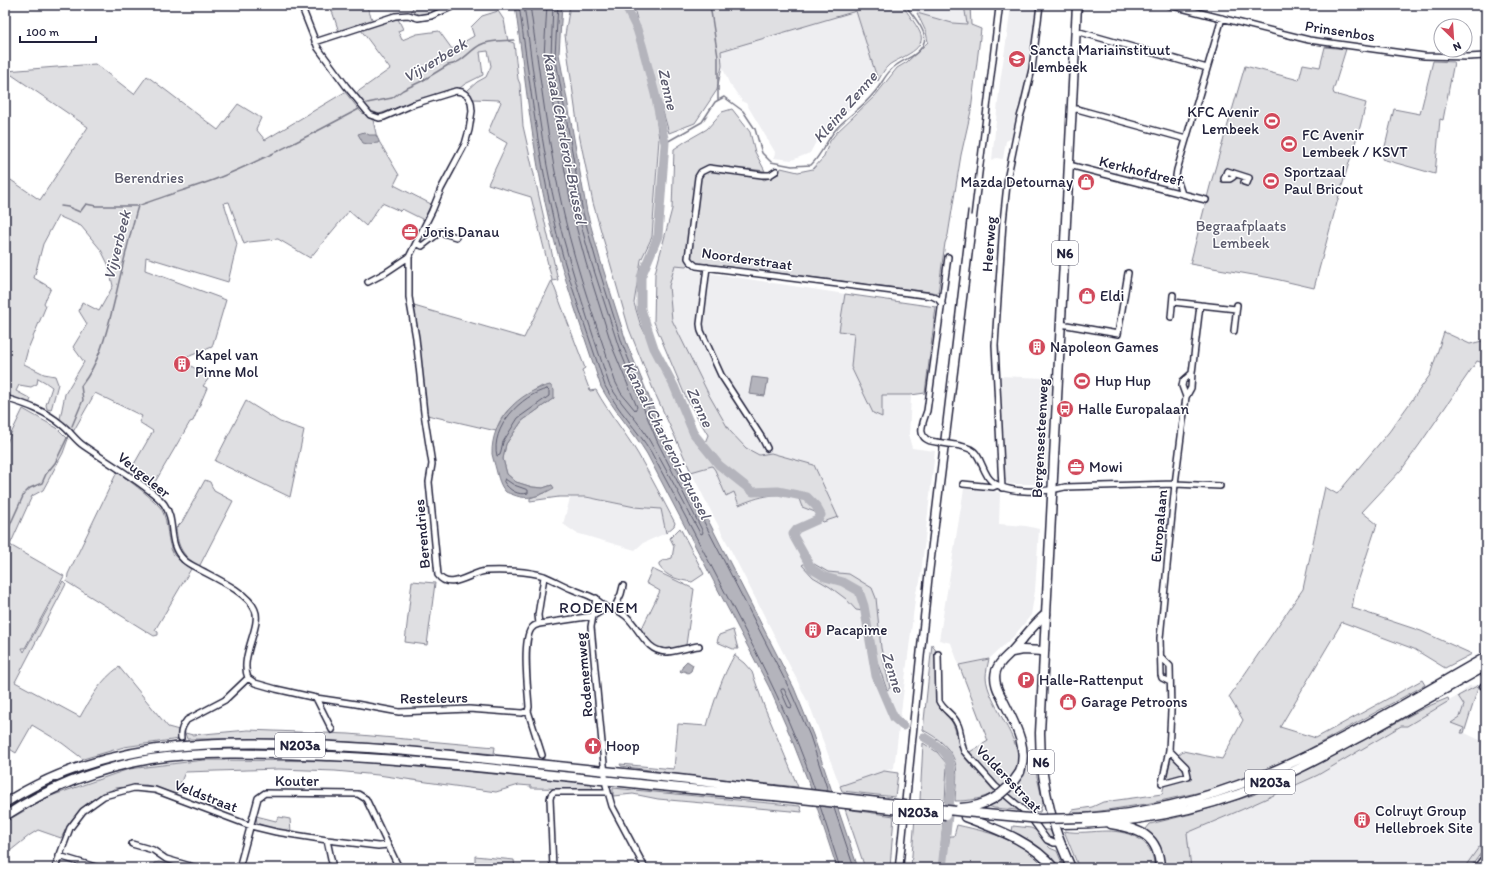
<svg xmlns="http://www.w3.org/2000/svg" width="1491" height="873" font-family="Itim,sans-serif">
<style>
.built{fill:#eeeef1}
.green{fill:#dfdfe2;stroke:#80808e}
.water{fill:#b4b4bc;stroke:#7a7a88}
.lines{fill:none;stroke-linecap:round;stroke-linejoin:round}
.shore{stroke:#5c5c6f;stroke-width:1}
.stream{stroke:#7a7a88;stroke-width:1.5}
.river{stroke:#b4b4bc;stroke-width:9}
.minor-casing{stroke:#22223b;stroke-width:8}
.primary-casing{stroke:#22223b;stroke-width:11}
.trunk-casing{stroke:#22223b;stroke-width:11}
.minor{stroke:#fff;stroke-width:5}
.primary{stroke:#fff;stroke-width:8}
.trunk{stroke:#fff;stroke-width:8}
.rail{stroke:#22223b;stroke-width:1.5}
.minor-bridge-casing{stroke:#22223b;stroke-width:8;stroke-linecap:butt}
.trunk-bridge-casing{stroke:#22223b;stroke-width:11;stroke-linecap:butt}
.minor-bridge{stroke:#fff;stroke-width:5}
.trunk-bridge{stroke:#fff;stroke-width:8}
.labels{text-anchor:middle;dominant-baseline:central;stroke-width:3;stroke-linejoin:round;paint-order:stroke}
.shield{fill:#fff;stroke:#646476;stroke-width:1}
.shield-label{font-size:14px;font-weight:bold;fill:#22223b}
.street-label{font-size:15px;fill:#22223b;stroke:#fff}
.poi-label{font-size:15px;fill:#22223b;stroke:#fff;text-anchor:start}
.park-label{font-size:15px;fill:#5b5b6d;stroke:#fff}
.water-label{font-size:16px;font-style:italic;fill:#5c5c6f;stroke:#fff}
.neighbourhood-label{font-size:16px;letter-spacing:1px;fill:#22223b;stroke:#fff}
</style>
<rect width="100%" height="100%" fill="#fff"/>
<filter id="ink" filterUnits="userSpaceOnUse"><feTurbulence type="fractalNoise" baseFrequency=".025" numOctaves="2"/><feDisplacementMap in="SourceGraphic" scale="8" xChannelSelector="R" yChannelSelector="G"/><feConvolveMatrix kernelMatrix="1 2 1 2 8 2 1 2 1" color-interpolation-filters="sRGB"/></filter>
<g filter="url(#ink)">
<!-- built -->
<path class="built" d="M916,5h48l3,19 -15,-1 -35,-10z
M1011,5h26l-2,30 -13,70 -4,1 -6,32 -6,3 -3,18 -7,-1 -4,2 8,-78 7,-46z
M856,10l22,71 -22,23 -29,25 -10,11 -7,13 -18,7 -18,-2 1,-6 -29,-49 -3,-1 -14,-19 -7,-17 -1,-15z
M675,265l11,1 9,5 150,23 -6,37 15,2 -3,34 22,46 9,3 -1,-21h30l-2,42 3,11 23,3 -15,131 -4,10 -22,176 -54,18 -29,-77 -15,-31 -105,-206 21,-6 3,4 11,25 8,-3 5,13 31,-10 23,1 6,3 3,8 13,5 8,10 -52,-69 -12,2 -13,-7 -17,-18 -20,-35 -37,-75 -3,-34z
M999,376l46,2 7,-2 -7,105 -4,3h-33l-3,-4 -4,-45z
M964,489h25l11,4 -1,31 27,2 13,3 -4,62 -4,24 -17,21 -25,23 -30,6 -8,-22 -12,-3z
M571,495l64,12 26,2 5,24 -23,10 -8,7 -59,-17 -13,-9z
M1479,685l-14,48 21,10v104l-2,2 -5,-2 -15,21 -7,-4 -8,4h-258l-5,-35 55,-23 77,-35 83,-49 57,-30 11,-10z"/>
<!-- green -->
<path class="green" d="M351,5h15l7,16 -34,11 -7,-21z
M414,5h35c-13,9 -23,14 -38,7z
M570,5h51l10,19 11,26 13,59 4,30 -7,98 -11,23 -7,43 6,20 33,68 14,35 9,16 6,8 6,-15 -22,-37 -32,-76 1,-49 17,-64 2,-60 12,-8 21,-12 15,-17 10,-3 18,23 5,20 10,19 -17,-2 16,11 15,-6 2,-6 17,4 15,-3 10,-11 7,-17 7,-9 38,-36 22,-28 10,-6 21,-20 -2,-10 -9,-19 35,10 15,1 -3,-19h6l1,20 10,4 -10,82 -10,44 -13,80 -3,8 -7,50 -241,-30 -3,-3 -8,6 -11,-1 -6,21 3,34 37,75 20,35 17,18 13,7 12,-2 43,12 24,52 -15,5 -8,-10 -13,-5 -3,-8c-19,-9 -41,-2 -60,6l-5,-13 -8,4 -11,-26 -3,-4 -21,6 -38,-83 -24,-60 -36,-126 -15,-74 -13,-94z
M633,5h269c5,7 17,23 19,30 4,16 -23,23 -32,30 -5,4 -8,11 -11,16l-22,-70 -135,40 1,15 -5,24 -22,33 -26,10z
M498,11l6,9 4,21 6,2 4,36 2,5 3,42 35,154 -6,1 33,87 -3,2 8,21 6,-1c12,22 29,42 42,64 13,23 25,46 37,69l-1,3 -8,7 -5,-24 -26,-2 -49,-10h-27l-29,4v-3l15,-5 7,-8 -9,3 -11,-1 -16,-5 -9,-8 -4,-15 3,-15 16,-23 32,-23 -12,-12c-19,11 -40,23 -46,45l-69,-16 -13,-109 110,32 28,-58 -21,-83 -43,-13 19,-41 -19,-11 13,-30 -2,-2 -26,-1 -5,-9 9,-8 9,-5 5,-11 -3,-15 -8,1 3,23 -18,9 -5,4h-6l-75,26 -10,-4 -13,-17 34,-24 -29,-39 36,-13 6,12 -5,2 4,9 15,-6 22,-3 13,18 22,-13 -3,-9 11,-11z
M1325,47l21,2 -13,42 1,3 32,9 -6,24 -22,72 -24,89 -43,-10 -81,-14 20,-78 35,-120 54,14 4,-16 17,3z
M1433,61l21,1 -11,58 -3,-1 -5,55 -53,-15 12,-50 26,5z
M95,64l39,30 13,-18 71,54 20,-26 23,14 -5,11 9,11 80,-48 16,20 12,8 4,18 22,37 -5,10 37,19 -7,16 -22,-11 -3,3 1,-1 -18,-8 -16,23 -17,-15 -39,47 -32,-19 -29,3 -5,2 -15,-42 -5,1 13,41 -9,38 -82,-25 -1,13 81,30 -14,47 -32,13 4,1 25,17 -6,8 4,2 -14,33 -3,1 -39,67 -22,-16 24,-42 -14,-9 3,-6 -47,-23 -22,39 -13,-13 5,-25 19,-32 -11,-15 14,-23 -8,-13 3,-9 17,9 14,-25 -5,-22 -7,-14 -20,-24 -23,-10 -15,28 -9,34 17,10 -7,15 2,3 -18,43 -4,15 20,10 11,2 3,8 -7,26 -4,-1 -1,-4 6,-18 -7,-5 -7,-4 -1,6 -6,3 -12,-2 -3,6 15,8 -2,5 -24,-8v-220l35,24 48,-73 -82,-56z
M845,294l91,13 -11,86 -14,2h-29v22l-9,-4 -22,-46 3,-34 -15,-2z
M1444,332l26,12 16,-4v24l-9,-3 -55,80 -20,28 -40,43 15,12 -22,67 -3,17 69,23 51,23 -27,14 -31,-19 -72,-27 -62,105 36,11 106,-58 3,5 -114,63 -29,16 -26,10 -46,16 -64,14 -59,9h-17l2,-3 20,-3 11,-5 59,-8 11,-44 5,5 5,-4 39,8 21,-39 -14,-23 74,-108 22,-102 12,7 52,-62 41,-57z
M246,401l34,21 24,8 -14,67 -75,-36z
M23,409l34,19 11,11 -5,14 -20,37 -11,6 -22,49 54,31 -39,72h-3l2,4 39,-71 3,3 -51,98 65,35c12,-21 20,-36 39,-50l49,60 11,3v9l-55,8 -41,12 -21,-16 -30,-18 -16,28 -11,-7v-300z
M117,472c10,7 40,29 45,38 7,13 4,32 12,45 4,5 12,10 17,14l-36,61 3,2v3l-4,1 -87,-54 1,-8z
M205,480l5,2 4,9 19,10 -34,66c-16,-12 -21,-18 -23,-39l6,-6z
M680,528l24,46 -12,8c-12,-2 -25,-4 -33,-16v-3l3,-2 10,-3 2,-12 -4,-8z
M809,561l19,11 21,2 23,14 4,10 5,50 9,40 -3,2 -15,-43 -9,-36 -7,-1 -10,-11 -16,-12 -17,-10 -11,-12z
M652,569l42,20 -8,56 -17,4 -15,-2 -14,-18 3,-3 17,-35 -14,-8z
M412,581l23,2 -8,62 -22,-3z
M733,630l5,19h-5l-16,-7 2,-7z
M932,644l4,7 1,10v40l3,8 10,8 5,12 4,17 5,11 31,35c-13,7 -25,9 -40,9 0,-10 3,-24 1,-35 -3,-17 -18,-28 -33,-36z
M735,654v2l9,7 8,9 12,34 34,81 -114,-12 -63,-9 -1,-2 54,5 4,-45 29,2c7,-25 15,-49 28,-72z
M989,659c-1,5 -3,12 -3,18 1,25 37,65 32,87 -2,10 -10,18 -18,25l-32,-36 20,-12 -29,-76z
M1479,685l-15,48h-3l3,-5 -13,-5 9,-6 4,-12 -6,-9z
M1448,698l1,3 -42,25h-6l-83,49 -77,35 -54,23 4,35h-27c-2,-20 -8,-23 -18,-39l4,-5 41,-10 62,-19 56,-26 115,-61z
M248,730l101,4 146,13 -1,7 -112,-10 -82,-5h-113l-2,-6 8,2z
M923,743l14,9 10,12 -2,38 -25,-2z
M1032,756l11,46 -3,10 -46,-4 -6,-2c24,-11 33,-23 40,-48z
M204,760l150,1 237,22 2,6 -62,-1v-2l-12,-1 -23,7 -118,-17 -43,-4 -56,-2 -94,3 -9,22 -30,-9 -31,3 -33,20 -12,14 -9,16 -23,-8 -8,5 -25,20v-33l43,-25 81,-28z
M884,771l14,2 -3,24 -53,-6 -2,-5z
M613,788l187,18 2,6 -144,-13 -25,-5 -20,2z
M845,809l49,7 -4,52h-25z
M256,816l20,5 3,-4 11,2 1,14 -19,-4 -15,-6z
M915,817l28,6 -4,45h-28z
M957,825c40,9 61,14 90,43h-103l6,-32h4z
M1013,826l18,2 4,2h15l3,6 -6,9 3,3 7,3 7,17h-6c-13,-16 -28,-28 -46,-37z
M1064,831c15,3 29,0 43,0 24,0 48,10 47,37h-75z
M1479,847l5,2 -14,19h-6z
M475,856l39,4 1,8h-40z
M159,862l20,6h-26l1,-5z"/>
<!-- water -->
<path class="water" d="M515,5h47l-3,49 28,158 13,47 27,85 39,94 128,250 19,47 45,133h-21l-27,-82 -20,-51 -21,-48 -122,-233c-14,-23 -33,-43 -46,-67 -18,-55 -38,-110 -52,-167 -17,-71 -24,-143 -34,-215z
M364,132l5,3h7l3,6 -1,2 -10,1 -5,-1 -5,-9z
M752,377l16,2 -3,17 -16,-2z
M550,385l4,5v8l-32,23 -16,23 -3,15 4,15 9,8 16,5 11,1 9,-3 2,3c-13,7 -25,13 -40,7 -3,-1 -6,-2 -8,-3 -6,-6 -8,-15 -10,-23 -1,-4 -3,-10 -4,-15 -1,-33 26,-62 58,-69z
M687,661l6,4 -2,6 -3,2 -4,-2 -3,1 -1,-1 2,-3 1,-3z"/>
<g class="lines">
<!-- shore -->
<path class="shore" d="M519,5c10,71 18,142 34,213 13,57 34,112 52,168 12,24 32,43 46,66 27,50 53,100 79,150 32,61 63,122 85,188
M524,5c10,71 17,143 34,213 14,56 33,111 51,166 10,18 25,32 36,49 20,33 37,67 55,100l2,1 1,-2 -46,-91 -38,-93 -28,-87 -13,-47 -27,-158 2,-51
M530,5c10,70 18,141 34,210 13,57 33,111 51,166l6,12 14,17 2,-3 -24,-58 -27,-86 -13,-48 -29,-159 3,-51
M558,5l-3,50 28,158 13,47 27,86 39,94 128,250 20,46 18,55
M547,389l2,2v5l-31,22 -15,24 -3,13 -3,1c-7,-28 24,-61 50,-67z
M505,479l9,6 14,5v3c-10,3 -19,-3 -24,-11z
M782,689h2l8,17 -1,2 -3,-1 -7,-16z
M820,806l20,62
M834,808l20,60"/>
<!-- stream -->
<path class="stream" d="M710,5l8,52v43
M367,103l25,-5 11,-8 19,-9 26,-16c13,-1 21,-14 32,-20 9,-5 23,-4 34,-5
M665,143l37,-21 13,-20 9,-5 19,14 12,18 7,24 9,9 21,4 19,-1c11,-11 16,-26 26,-37 12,-13 26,-21 36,-34 8,-8 12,-20 21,-27 9,-8 26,-11 30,-25 4,-10 -13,-29 -19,-37
M61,206l7,1 12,5 6,-8 10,2h41
M72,426l11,-26 -2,-14c18,-23 25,-51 32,-79 8,-33 15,-67 25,-101 25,-10 52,-17 78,-27 49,-20 96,-45 143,-70
M5,536l19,-42 6,-6 12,-5 4,-9 9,-11 13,-27"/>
<!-- river -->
<path class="river" d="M625,5l12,24 5,16 13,49 10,49 -7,93 -17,41v32l13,39 20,38 20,48 25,31 34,27 25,-1 29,6 9,9 5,9 -4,5 -20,9 -4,5 1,3 18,32 13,8 18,5 16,9 5,15 12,70 18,42 9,8
M924,737c21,13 28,18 28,44l-10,87"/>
<!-- minor casing -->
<g class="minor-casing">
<path id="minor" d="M301,5l17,43 28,38 24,29 9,3 5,-1 30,-13 42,-13 6,1 6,4 3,6 1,9 -3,19 -4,14 -24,45 -9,22 -23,46v40l7,41 8,75 8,51 -3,18 9,93c12,17 33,-3 48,-4 17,-1 42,0 58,5 10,4 18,9 28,13 16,7 21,6 34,19
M1169,5l140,35 115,16 44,1 18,-1
M1076,31l131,37
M315,42l80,-26 13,-1 10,3 13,-2 25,-11
M1072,110l5,-1 109,30
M1069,165l137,35
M776,171l-6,4h-8l-53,-7 -8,4 -3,5 -10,81 2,3 6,5 236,30 6,3 4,5
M1233,177l-3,2h-6l3,-8 22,7 -2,5 -3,-1
M1182,194l-6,-18 1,-6 45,-152
M416,243l6,3 18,-14 16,5
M707,267l-7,57 1,7 20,44 41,63 5,10
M368,282l17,-9 24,-16
M1173,302l63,7
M1171,317l2,-22
M1061,324l57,10 10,-61
M1234,331l3,-26
M1186,397l-4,-11 1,-5 9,-8 8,-68
M5,398c20,6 41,13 57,27 8,6 13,15 22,21 19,13 39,25 58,39 8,6 16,11 22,19 13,18 2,39 20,56 3,3 9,6 13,8 16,9 51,24 58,42 7,16 -16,47 -7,68
M936,442c-21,-2 -14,-18 -9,-31l21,-154
M955,445c27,4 21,12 33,32 13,19 58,15 77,10l110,-3 45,2
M963,484l30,3 5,-2
M1002,488l-7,-143 8,-123 5,-47 12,-58 3,-10 9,-38 8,-64
M596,598l-5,29 15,158 6,21 33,62
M606,608c33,2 32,43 60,44 8,0 23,-5 33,-6
M614,609l7,-15 2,-8
M539,624l-1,-9 6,-38
M938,654l1,47c4,9 14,13 18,22 5,8 3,19 7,28l31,35 33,28 19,26 7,3h6
M1161,657l9,9 1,45 -2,39 -7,33 26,-7 -2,-9 -17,-17
M248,678l7,5 21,6 40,9 40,6 43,8 70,-3 53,4 6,-2
M1170,682l-8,-4 -1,-3 -1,-37 15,-154 11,-87 5,-9 1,-15
M1483,686l3,1
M316,698l16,32
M181,738c-1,-7 1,-12 6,-18l38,-20 23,-22
M542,755l-14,-44 1,-4c-1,-17 -7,-65 2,-78 2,-3 4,-4 8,-5l54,-8 13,-8
M327,840l6,28
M132,844l21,6 13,9 31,9
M59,856l40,12
M55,868l15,-40 13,-17 21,-15 30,-8 21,2 96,36 25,6 51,8 51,6 10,-1
M239,868l19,-70 7,-5 93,1 8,5 33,69
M553,868l-3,-69 1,-4 3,-3h54"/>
</g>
<!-- primary casing -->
<g class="primary-casing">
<path id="primary" d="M1071,868c-5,-12 -11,-25 -15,-37 -10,-32 -16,-65 -16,-98l37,-728
M1478,868l8,-10"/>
</g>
<!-- trunk casing -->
<g class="trunk-casing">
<path id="trunk" d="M1012,652l10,-2 22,1
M1020,772c9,-26 -6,-49 -17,-72 -5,-9 -10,-19 -7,-29 3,-10 11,-14 17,-21 11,-12 20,-25 33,-36
M5,803c94,-61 203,-63 311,-58 61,3 121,8 181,15 92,9 185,19 277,30
M5,816c44,-29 94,-48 146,-57 59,-9 121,-5 180,-3 148,7 295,30 443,40
M965,817c31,12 67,24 89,51
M1083,818c60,-4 120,-18 176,-41 79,-32 153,-78 227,-120
M1062,824c68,0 137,-13 200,-39 36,-14 69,-33 103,-51 40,-23 81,-45 121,-68
M1111,824c28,5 48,11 49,44"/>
</g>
<!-- minor -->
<use href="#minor" class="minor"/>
<!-- primary -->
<use href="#primary" class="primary"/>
<!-- trunk -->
<use href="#trunk" class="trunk"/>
<!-- rail -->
<path class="rail" d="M971,215l25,-210
M895,868l29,-288 44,-370
M903,868l29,-288 71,-575"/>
<!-- minor-bridge casing -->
<g class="minor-bridge-casing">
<path id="minor-bridge" d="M936,442l19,3"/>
</g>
<!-- trunk-bridge casing -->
<g class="trunk-bridge-casing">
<path id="trunk-bridge" d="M774,790l191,22 75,7 43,-1
M774,796l172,19
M960,808c27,-1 46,-14 60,-36"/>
</g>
<!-- minor-bridge -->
<use href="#minor-bridge" class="minor-bridge"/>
<!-- trunk-bridge -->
<use href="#trunk-bridge" class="trunk-bridge"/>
</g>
</g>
<!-- icons -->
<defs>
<g id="school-disc" transform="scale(0.9)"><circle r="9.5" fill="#d1495b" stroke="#fff"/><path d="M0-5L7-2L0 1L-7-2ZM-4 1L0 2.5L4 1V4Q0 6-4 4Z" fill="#fff"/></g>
<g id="stadium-disc" transform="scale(0.9)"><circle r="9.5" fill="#d1495b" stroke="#fff"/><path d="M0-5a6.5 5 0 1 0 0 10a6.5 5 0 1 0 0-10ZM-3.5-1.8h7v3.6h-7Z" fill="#fff"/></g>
<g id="shop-disc" transform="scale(0.9)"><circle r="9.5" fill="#d1495b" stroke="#fff"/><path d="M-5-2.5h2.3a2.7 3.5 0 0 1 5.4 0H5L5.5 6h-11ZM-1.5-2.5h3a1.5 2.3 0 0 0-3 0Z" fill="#fff"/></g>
<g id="office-disc" transform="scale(0.9)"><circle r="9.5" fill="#d1495b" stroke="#fff"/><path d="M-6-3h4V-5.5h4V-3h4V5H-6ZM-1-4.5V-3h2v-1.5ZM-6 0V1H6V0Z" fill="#fff"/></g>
<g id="building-disc" transform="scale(0.9)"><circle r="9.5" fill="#d1495b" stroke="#fff"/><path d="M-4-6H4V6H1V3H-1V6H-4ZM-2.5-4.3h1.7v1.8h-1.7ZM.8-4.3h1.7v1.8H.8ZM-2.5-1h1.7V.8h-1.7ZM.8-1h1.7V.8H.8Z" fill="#fff"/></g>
<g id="bus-disc" transform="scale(0.9)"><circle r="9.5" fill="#d1495b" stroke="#fff"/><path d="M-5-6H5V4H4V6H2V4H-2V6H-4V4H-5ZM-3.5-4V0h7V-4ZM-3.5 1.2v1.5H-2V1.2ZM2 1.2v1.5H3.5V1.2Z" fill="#fff"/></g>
<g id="parking-disc" transform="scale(0.9)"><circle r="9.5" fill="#d1495b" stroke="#fff"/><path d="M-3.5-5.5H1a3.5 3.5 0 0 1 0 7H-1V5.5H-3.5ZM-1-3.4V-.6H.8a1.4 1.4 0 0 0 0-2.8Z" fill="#fff"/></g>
<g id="church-disc" transform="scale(0.9)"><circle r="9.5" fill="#d1495b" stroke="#fff"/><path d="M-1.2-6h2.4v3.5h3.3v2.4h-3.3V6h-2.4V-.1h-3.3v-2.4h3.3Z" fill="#fff"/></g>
</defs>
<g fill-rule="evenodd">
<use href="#school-disc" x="1017" y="59"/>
<use href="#stadium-disc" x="1272" y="121"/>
<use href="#stadium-disc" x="1289" y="144"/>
<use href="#stadium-disc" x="1271" y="181"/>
<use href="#shop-disc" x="1086" y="182"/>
<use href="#office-disc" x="410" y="232"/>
<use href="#shop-disc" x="1087" y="296"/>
<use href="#building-disc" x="1037" y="347"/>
<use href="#building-disc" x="182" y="364"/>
<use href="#stadium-disc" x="1082" y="381"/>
<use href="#bus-disc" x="1065" y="409"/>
<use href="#office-disc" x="1076" y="467"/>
<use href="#building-disc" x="813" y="630"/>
<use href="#parking-disc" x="1026" y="680"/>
<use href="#shop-disc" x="1068" y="702"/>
<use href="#church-disc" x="593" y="746"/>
<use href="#building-disc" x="1362" y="820"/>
</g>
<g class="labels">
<!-- shield labels -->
<g class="shield">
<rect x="1052" y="241" width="26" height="24" rx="3"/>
<rect x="275" y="733" width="50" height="24" rx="3"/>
<rect x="1028" y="750" width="26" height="24" rx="3"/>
<rect x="1245" y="770" width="50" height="24" rx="3"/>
<rect x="893" y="800" width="50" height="24" rx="3"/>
</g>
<g class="shield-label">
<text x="1065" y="253">N6</text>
<text x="300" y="745">N203a</text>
<text x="1041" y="762">N6</text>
<text x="1270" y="782">N203a</text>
<text x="918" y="812">N203a</text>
</g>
<!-- street labels -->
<g class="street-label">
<text transform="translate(1340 31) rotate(9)">Prinsenbos</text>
<text transform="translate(1141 171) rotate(14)">Kerkhofdreef</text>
<text transform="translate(989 244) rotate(-86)">Heerweg</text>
<text transform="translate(747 259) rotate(8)">Noorderstraat</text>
<text transform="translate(1040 438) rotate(-87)">Bergensesteenweg</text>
<text transform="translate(144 475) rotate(39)">Veugeleer</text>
<text transform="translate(1159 526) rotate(-85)">Europalaan</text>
<text transform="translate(422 534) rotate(-95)">Berendries</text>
<text transform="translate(584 675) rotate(-95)">Rodenemweg</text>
<text transform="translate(434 698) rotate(-1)">Resteleurs</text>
<text transform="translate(1009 779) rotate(46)">Voldersstraat</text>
<text x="297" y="781">Kouter</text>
<text transform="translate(206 796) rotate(21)">Veldstraat</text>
</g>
<!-- poi labels -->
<g class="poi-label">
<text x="1030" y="50">Sancta Mariainstituut<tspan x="1030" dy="17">Lembeek</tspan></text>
<text x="1259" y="112" text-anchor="end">KFC Avenir<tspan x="1259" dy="17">Lembeek</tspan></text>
<text x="1302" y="135">FC Avenir<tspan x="1302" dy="17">Lembeek / KSVT</tspan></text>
<text x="1284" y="172">Sportzaal<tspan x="1284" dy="17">Paul Bricout</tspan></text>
<text x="1073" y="182" text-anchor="end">Mazda Detournay</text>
<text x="423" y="232">Joris Danau</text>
<text x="1100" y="296">Eldi</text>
<text x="1050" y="347">Napoleon Games</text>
<text x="195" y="355">Kapel van<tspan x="195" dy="17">Pinne Mol</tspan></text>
<text x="1095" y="381">Hup Hup</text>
<text x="1078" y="409">Halle Europalaan</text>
<text x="1089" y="467">Mowi</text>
<text x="826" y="630">Pacapime</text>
<text x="1039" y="680">Halle-Rattenput</text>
<text x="1081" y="702">Garage Petroons</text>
<text x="606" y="746">Hoop</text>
<text x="1375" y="811">Colruyt Group<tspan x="1375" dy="17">Hellebroek Site</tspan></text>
</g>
<!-- park labels -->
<g class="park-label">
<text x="149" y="178">Berendries</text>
<text x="1241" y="226">Begraafplaats<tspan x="1241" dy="17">Lembeek</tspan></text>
</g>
<!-- water labels -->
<g class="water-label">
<text transform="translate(435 60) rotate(-31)">Vijverbeek</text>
<text transform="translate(668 89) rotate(77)">Zenne</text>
<text transform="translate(845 107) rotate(-49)">Kleine Zenne</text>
<text transform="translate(565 138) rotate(79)">Kanaal Charleroi-Brussel</text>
<text transform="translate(117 245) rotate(-76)">Vijverbeek</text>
<text transform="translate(700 407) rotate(65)">Zenne</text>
<text transform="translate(667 440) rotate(63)">Kanaal Charleroi-Brussel</text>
<text transform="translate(893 672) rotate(72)">Zenne</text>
</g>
<!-- neighbourhood labels -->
<g class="neighbourhood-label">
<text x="599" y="607">RODENEM</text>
</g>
</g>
<!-- margin -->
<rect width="1491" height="873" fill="none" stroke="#fff" stroke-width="20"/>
<rect x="10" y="10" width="1471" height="853" fill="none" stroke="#22223b" stroke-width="1.5" filter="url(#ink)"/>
<!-- north arrow -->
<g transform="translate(1453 38) rotate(155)"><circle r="19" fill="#ffffff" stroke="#a7a7b1"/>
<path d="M0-3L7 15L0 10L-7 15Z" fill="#d1495b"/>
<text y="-6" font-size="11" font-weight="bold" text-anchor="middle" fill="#22223b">N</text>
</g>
<!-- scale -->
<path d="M20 36v6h76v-6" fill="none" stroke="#22223b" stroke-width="2"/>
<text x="26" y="36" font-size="12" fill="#22223b" stroke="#ffffff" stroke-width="3" paint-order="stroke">100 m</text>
</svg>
